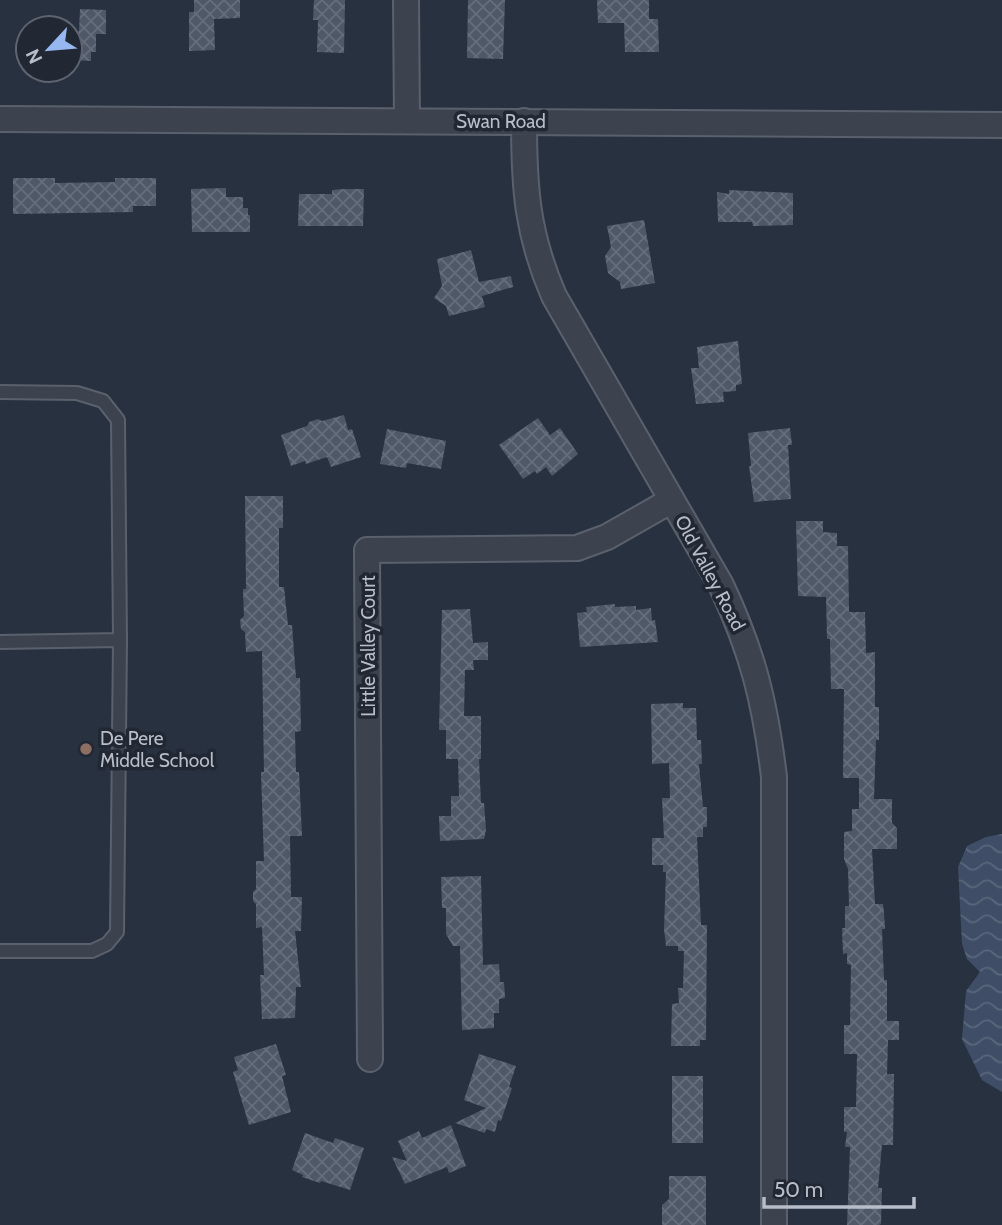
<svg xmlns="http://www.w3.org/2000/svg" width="1002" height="1225" font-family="Cabin,sans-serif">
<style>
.water{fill:url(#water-waves)}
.building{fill:url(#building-cross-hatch)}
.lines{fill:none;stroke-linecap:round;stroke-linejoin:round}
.service-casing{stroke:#5a616c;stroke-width:16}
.minor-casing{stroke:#5a616c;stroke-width:28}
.service{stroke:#3c434f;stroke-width:12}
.minor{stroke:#3c434f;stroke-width:24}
.education-dot{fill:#8d6e63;stroke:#212834;stroke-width:2.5}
.labels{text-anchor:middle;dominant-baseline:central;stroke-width:7;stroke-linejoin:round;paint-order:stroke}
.street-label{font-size:19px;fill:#b8bec9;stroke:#212834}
.poi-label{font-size:19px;fill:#b8bec9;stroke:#212834;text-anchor:start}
</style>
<defs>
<pattern id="water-waves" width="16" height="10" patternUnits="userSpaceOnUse" patternTransform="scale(1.75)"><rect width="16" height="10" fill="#3f4e66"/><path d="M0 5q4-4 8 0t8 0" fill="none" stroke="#59667b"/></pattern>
<pattern id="building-cross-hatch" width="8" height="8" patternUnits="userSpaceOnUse" patternTransform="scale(1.75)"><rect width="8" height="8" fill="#4e5867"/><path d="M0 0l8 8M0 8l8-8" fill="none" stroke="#656e7b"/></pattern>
</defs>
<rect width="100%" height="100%" fill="#28313f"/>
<!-- water -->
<path class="water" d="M1002,834v258l-20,-12 -20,-41 4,-48 14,-19 -13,-13 -5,-15 -4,-77 9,-21 19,-9z"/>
<!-- building -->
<path class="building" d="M194,0h46v18l-26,1 1,31 -26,1v-39h5z
M314,0h31l-1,53 -27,-1 1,-32h-5z
M468,0h37l-2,59 -36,-1z
M597,0h52v19h9l1,33h-34l-1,-29h-26z
M80,9l26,1v24h-10v18h-5v9l-21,-1v-29h9z
M13,178h42v5l60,-1v-4h41v28h-23v6l-120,2z
M226,188v9h17v11h5v7h2v17h-58l-1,-43z
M343,189h21l-1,37h-65l1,-32h33v-4z
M729,190l64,3v32l-40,1 -1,-4h-34l-1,-30 12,2z
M644,220l11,63 -34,6 -1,-7 -12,-9 -3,-17 6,-9 -4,-21z
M471,250l8,32 32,-6 2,11 -31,9 3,11 -36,9 -3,-10 -12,-8 8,-12 -5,-27z
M738,341l4,43 -6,1v6l-13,1 1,10 -28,2 -5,-36h8l-2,-21z
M344,415l4,15 4,-1 9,28 -30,10 -4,-10 -21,7 -1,-3 -14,5 -10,-31 26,-9 2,-4 9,-3 4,2z
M538,418l12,17 10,-7 18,26 -26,22 -6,-9 -9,7 -2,-3 -12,8 -24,-34z
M790,428l2,17h-4l3,54 -37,3 -5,-36h2l-3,-33z
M387,429l59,12 -5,28 -34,-6 -1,5 -26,-4z
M245,496h38v32h-4v59h5l4,38h4l4,53h4l1,53 -6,1 1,40h3l3,64h-12l1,61h11l-1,34h-6l6,56h-5l-1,31 -33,1 -2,-44h4l-2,-48 -6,1v-24l-3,-3v-9l3,-3v-28h8l-3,-89h3l-2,-121 -16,1 -1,-20 -4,-3 -1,-9 4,-4 -1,-27h3z
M796,521h27v11l14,1v13h11l1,66h16l1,41 9,-1v55h4v33h-3l-2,59h18v24l5,5v21h-25l3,55h8l1,9 1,16h-3l2,51h3v41h12v19h-11l-1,34h7l-1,71h-11l-4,43h4l-1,36 -2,1h-32l3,-78h-5l2,-15h-3v-25h12l1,-53h-13v-29h6l1,-60 -4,-1v-11l-4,1 -1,-26h3v-22h4l-1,-37 -4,-10v-27l8,-1v-22h7v-31h-16l1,-89h-13l-1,-50h-3l-1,-42 -28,-1z
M615,604v3l21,-1v4l15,-2 1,13 3,-1 3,22 -78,5 -3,-34 10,-1 -1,-5z
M470,609l3,34 15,-1v18h-15l1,10h-9l-1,46h17v43h-2l2,44h3l2,27 -2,9 -44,2 -1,-25h12v-20h8l-1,-37h-12v-29h-7l3,-120z
M683,703v5h13l1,32h4l1,24h-3l4,43h4v20h-4v10h-6l4,88h6l-1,115h-6v6h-29l1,-42 7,-1 -1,-15h5l1,-37h-6v-5h-12l-2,-17 2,-57h-3v-7h-11v-27h12l-2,-40h8l-1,-35 -17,1 -1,-60z
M481,876l2,89 16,-1 1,18h4l1,16 -6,1v14h-5v15l-32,2 -2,-84h-7l-7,-12v-26h-4l-1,-31z
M276,1044l10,31 -4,1 9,36 -42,13 -16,-53 5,-2 -4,-13z
M479,1054l37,12 -7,21 3,1 -11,33 -3,-1 -3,12 -9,-3 -1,4 -30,-10 31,-15 -22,-8z
M672,1076h31v67h-31z
M451,1125l15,41 -17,7 -2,-6 -42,17 -13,-27 15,4 -9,-20 21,-10 3,7z
M305,1133l28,10 2,-5 29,10 -14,42 -29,-9 -1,2 -18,-6 1,-2 -11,-5z
M669,1176h37v49h-44v-20l7,-6z"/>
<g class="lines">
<!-- service casing -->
<g class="service-casing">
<path id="service" d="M0,392l77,1 26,8 15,19 2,220 -3,292 -10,12 -15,7h-92
M0,642l120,-2"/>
</g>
<!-- minor casing -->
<g class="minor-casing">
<path id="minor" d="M406,0l1,121
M0,119l1002,6
M524,121c0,67 3,113 30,175l167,289c32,68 44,117 53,192v448
M370,1059l-3,-509 210,-2 30,-11 65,-37"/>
</g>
<!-- service -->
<use href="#service" class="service"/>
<!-- minor -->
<use href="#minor" class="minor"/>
</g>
<!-- markers -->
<circle class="education-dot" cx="86" cy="749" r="7"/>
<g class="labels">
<!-- street labels -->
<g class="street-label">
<text x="501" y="121">Swan Road</text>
<text transform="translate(710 573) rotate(62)">Old Valley Road</text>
<text transform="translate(368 646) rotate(-90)">Little Valley Court</text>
</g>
<!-- poi labels -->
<g class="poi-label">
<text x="100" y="738">De Pere<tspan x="100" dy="22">Middle School</tspan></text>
</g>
</g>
<!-- north arrow -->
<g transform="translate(49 49) rotate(244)"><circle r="33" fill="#212834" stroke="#5d6470" stroke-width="2"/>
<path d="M0-5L12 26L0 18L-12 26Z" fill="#97b7f0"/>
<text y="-10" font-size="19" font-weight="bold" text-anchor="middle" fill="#b8bec9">N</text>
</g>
<!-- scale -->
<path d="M764 1197v10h150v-10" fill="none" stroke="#b8bec9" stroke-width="3.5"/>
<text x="774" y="1197" font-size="21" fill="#b8bec9" stroke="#212834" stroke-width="5" paint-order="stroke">50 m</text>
</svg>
